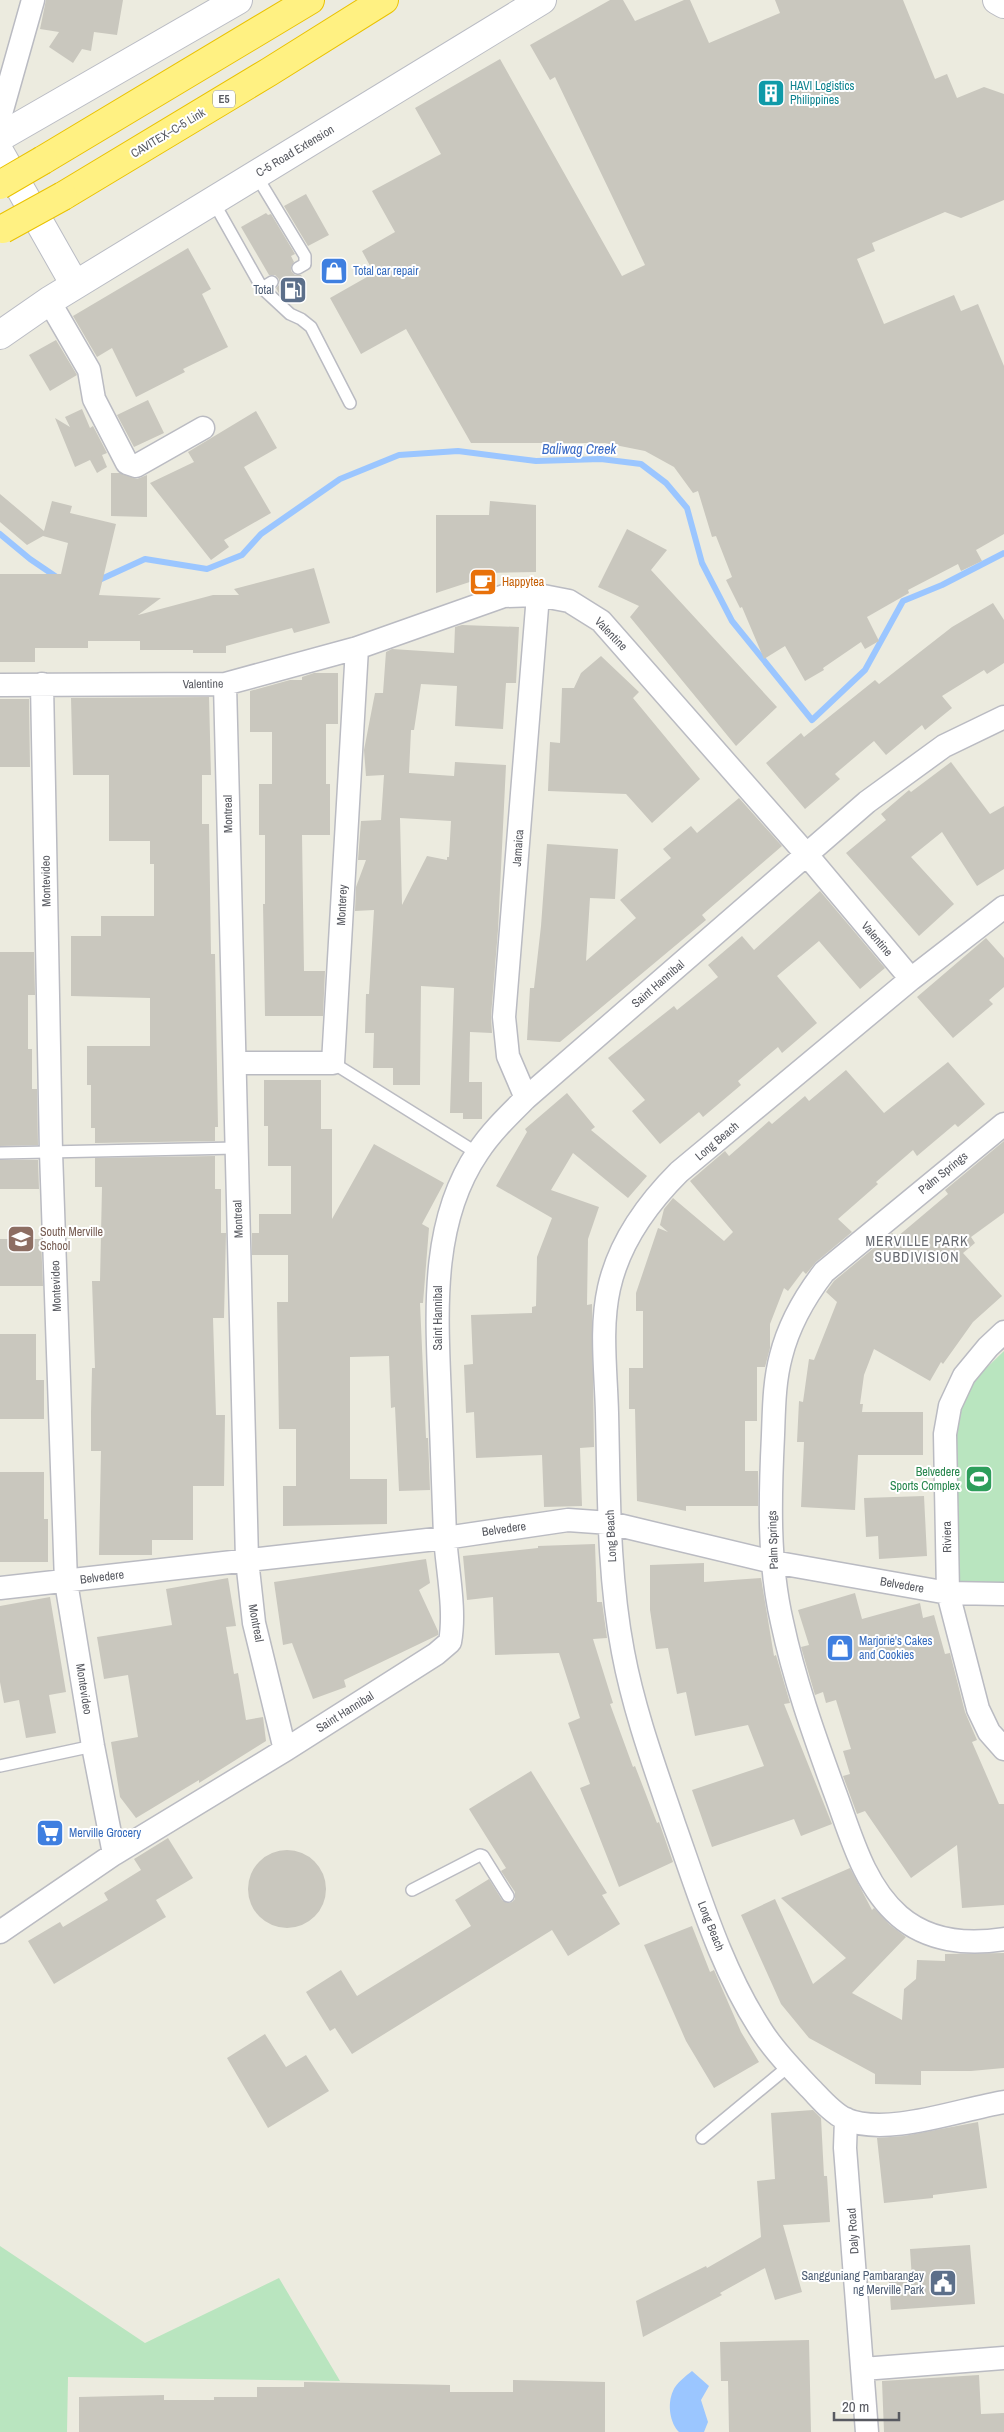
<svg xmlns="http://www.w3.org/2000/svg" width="1004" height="2432" font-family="'Archivo Narrow',sans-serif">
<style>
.green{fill:#b9e5bf}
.water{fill:#9bc6ff}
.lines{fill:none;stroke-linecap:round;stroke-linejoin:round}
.stream{stroke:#9bc6ff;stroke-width:6}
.building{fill:#c9c7be;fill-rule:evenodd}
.service-casing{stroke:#babbc2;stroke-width:14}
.minor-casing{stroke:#babbc2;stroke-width:25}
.tertiary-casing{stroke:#babbc2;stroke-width:30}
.secondary-casing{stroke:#babcc4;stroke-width:30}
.motorway-casing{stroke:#eac200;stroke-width:30}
.service{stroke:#fff;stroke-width:11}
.minor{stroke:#fff;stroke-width:22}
.tertiary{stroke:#fff;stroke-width:28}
.secondary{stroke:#fff;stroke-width:28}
.motorway{stroke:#fff182;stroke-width:28}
.motorway-bridge-casing{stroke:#eac200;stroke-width:30;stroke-linecap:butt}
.motorway-bridge{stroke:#fff182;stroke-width:28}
.labels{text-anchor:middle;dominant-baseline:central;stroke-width:4;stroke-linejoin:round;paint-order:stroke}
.shield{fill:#fff;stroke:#8a8c90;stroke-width:1}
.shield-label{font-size:11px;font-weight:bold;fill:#585a61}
.culture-label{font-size:12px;fill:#0d838f;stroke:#fff;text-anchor:start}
.street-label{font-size:12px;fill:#585a61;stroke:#fff}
.shop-label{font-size:12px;fill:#366cbe;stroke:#fff;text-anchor:start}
.service-label{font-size:12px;fill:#4e5e75;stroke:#fff;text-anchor:end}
.food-label{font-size:12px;fill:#c56008;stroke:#fff;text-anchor:start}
.education-label{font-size:12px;fill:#785e54;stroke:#fff;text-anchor:start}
.leisure-label{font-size:12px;fill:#27864d;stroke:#fff;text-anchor:end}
.water-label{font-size:14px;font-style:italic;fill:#3b6bc5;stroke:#fff}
.neighbourhood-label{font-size:14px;letter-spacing:1px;fill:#696c73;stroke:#fff}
</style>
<rect width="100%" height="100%" fill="#ecebdf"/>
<!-- green -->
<path class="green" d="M1004,1351v235l-46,-1 -2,-168 19,-38z
M0,2246l145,97 134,-65 61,103 -272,-4 -1,55h-67z"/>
<!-- water -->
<path class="water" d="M692,2371l17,15 -8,14 7,22 -4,10h-25c-9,-9 -12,-28 -6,-41 3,-8 13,-15 19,-20z"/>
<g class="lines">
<!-- stream -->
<path class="stream" d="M0,534l30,25 28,19
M97,581l48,-22 62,10 35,-14 19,-21 79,-55 59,-24 59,-4 78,10 65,-2 40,5 25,19 21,25 15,55 30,58 80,99 53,-50 38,-69 39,-16 62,-32"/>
</g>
<!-- building -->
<path class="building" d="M46,0h77l-6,35 -23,-3 -3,19 -9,-2 -9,14 -24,-16 10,-15 -19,-3z
M610,0h13l12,21 49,-21h6l19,43 71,-30 -5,-13h128l32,79 12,-5 10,24 27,-11 20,7v106l-43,18 -16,-6 -73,31 3,8 -18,8 27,65 70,-29 7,16 17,-7 26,62v168l-28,16 6,11 -21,10 -3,-7 -50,26 1,3 -42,24 12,24 -14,8 -4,-7 -38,26 1,2 -19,11 -20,-35 -21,13 -22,-52 -2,1 -14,-28 6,-3 -16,-41 -4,1 -14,-46 -5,2 -19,-26 -29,-16 -40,-8h-134l-65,-114 -45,25 -31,-56 44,-25 -12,-22 33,-19 -23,-41 69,-37 -26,-46 85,-49 122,217 23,-11 -90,-188 -5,3 -20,-35z
M306,194l23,41 -21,11 -24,-40z
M266,213l2,2 3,-1 24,40 -4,2 3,6 -3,5v4l4,4h6l4,6 -25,14 -4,-7 3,-3v-6l-4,-4h-6l-28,-48z
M188,248l23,41 -9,5 26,53 -45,22 2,3 -49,25 -24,-49 -15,9 -24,-41z
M56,340l21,35 -27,16 -21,-36z
M148,400l16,33 -30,14 -17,-32z
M82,409l8,19 3,-2 14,27 -5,2 5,12 -10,6 -7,-13 -15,7 -20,-49 15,9 -5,-10z
M256,411l21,37 -33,19 27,46 -47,27 5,7 -18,13 -61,-77 44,-21 -6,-10z
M111,473h9l17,6 10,-4v42l-36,-1z
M0,494l44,37 8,-30 20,5 -2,7 46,11 -17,71 62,3 -23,17 75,-20h26l-5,-6 80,-21 16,55 -36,10 -2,-5 -66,18v7h-33v-3h-53v-9h-52v7h-53v14h-35v-88h61l7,-31 -25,-7 -16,9 -27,-23z
M490,501l46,4v67l-54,1v5l-46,15v-78h53z
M627,529l40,21 -16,20 126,137 -41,39 -106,-129 9,-11 -41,-19z
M993,603l11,17v43l-17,11 -3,-4 -42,26 10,12 -27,22 -3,-5 -36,30 -12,-14 -39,33 5,5 -35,30 -39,-46 35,-30 3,4 71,-57 4,4 73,-57z
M462,625l57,2 -3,56h-10l-3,46 -48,-3 2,-40 -36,-2 -7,46h-3l-2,43 45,3 1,-14 51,3 -8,165 -7,86 1,17 -22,-1 -1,50h13v37h-19v-6h-13l4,-125 -33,-2 -1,99h-27v-17h-20l1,-35h-9l1,-39h3l5,-84 -19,1 1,-24 10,-27h-8l3,-39 20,-1 3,-45 -18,1 -2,-26 11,-57h8l3,-41 6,-3 62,4 1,-26zM400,818l51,3 -2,36h-2v3l-20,-4 -25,49z
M601,656l38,36 -6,6 67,81 -48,44 -26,-29 -78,-3 2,-49 10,1 2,-55h12l7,-15z
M314,673h24v51h-12v60h4v51h-28l2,136h21l-2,45h-58l-2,-112h2v-69h-6v-51h13v-52h-22v-41l40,-11h12v-3z
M209,697l2,78h-9v49h7l2,130h4l3,173h-3v14l-120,2v-15h-4v-43h-4v-39h63v-48l-79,-2v-60h30v-20h53v-52h-4v-23h-41v-66h-36l-2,-77z
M0,699h29l1,68h-30z
M951,762l39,52 14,-8v63l-27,17 -35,-54 -31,25 43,47 -35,32 -73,-83 40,-33 -5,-6 28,-24 2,2z
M739,798l43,48 -80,69 4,5 -146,122 -33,-2 3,-52h4l7,-62 6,-82 71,5 -3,50 -25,-1 -4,63 50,-43 -16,-18 51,-42 -8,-9 28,-23 6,7z
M820,891l65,77 -25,21 -41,-48 -42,35 40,47 -35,30 -4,-6 -40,34 3,4 -38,32 -4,-5 -39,32 -28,-33 13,-11 -37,-42 66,-52 3,4 41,-33 -10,-12 34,-29 12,14z
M986,938l18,20v29l-15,13 4,4 -40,34 -36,-41z
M0,952h34l1,43h-7v54h4v40h5l1,56 -38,1z
M948,1062l37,42 -27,23 -3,-3 -38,32 -4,-6 -37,32 2,2 -40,35 14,13 -36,30 -10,12 -3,-3 -15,20 -4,-3 -14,36v24l-5,19h-8v54h-12v50h13v35h-72v5l-49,-10 -2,-92h-6v-41h14v-57h-7v-18l22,-65 10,4 -8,-7 4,-16 9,-11 51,43 9,-9 -43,-51 35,-30 4,5 40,-35 3,3 33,-28 4,5 37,-31 38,43z
M264,1080h57v49h11v90l42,-75 70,39 -22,41 7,4 -6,75h-3l6,135h2l2,52 -31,1 -4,-84 -4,1 -2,-52 -39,1v122h37v45l-104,2v-40h13v-57h-17l-2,-127h11v-47h-36v-22h7v-19h32v-48h-23v-40h-4z
M567,1093l28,34 -4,3 56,46 -19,22 -55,-45 -22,37 48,17 -11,32 -1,66 5,-1 2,143 -14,1 2,58 -38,1 -2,-52 -66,3 -2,-46 -8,1 -2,-48 9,-1 -2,-49 61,-2v-6l4,-1 1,-49 15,-39 -56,-32 31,-54 -2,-3z
M1004,1141v72l-33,24 4,6 -12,10 39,43 -29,26 -30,42 -2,-2 -11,19 -56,-32 -10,26 -4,29h3l-1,8h61v43h-65l-3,55 -54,-3 3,-65h-7l2,-41 4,1 6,-43 5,1 23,-58 -11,-10 8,-11 58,-48 5,4 51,-43 -3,-4z
M215,1156v33h6v44h5l-2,85h-11l3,97h9l-1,71h-31v54h-41v15h-53l2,-104h-10v-39l1,-44h3l-3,-87h8l2,-94h-7v-29z
M0,1160h38l1,29h-39z
M0,1239h41l2,47h-43z
M0,1334h36v46h8v39h-44z
M0,1472h44v47h4v43h-48z
M924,1496l3,60 -48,3 -1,-23 -12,1 -2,-39z
M595,1544l2,58h5l5,36 -14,1 20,64 -3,1 23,63 2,-1 22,57 2,-1 14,40 -54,25 -39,-99 10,-4 -22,-61 12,-5 -21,-65 -64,2 -2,-58 -26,3 -4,-44 75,-8v-2z
M426,1559l4,24 -11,7 19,41v4l-94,45 2,7 -33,12 -21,-56 -9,2 -9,-63z
M704,1563v19l57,-4 13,78 2,-1 14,48 -6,1 48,120 -31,12 -7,-17 -82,28 -20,-57 72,-24 -16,-41 -53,11 -9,-44 -9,2 -9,-46 -12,1 -6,-39v-45z
M228,1578l8,48 -10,1 8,47 4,-1 8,47 17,-3 3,24 -67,42v-3l-63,38 -16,-21 -9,-55 27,-5 -10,-62 -24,4 -7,-42 75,-12 -6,-36z
M855,1593l7,26 58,-16 3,15 11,-3 11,39 5,-1 15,59 12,28 -5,2 27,62h5v101l-42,3 -5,-63 -46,33 -46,-67 -8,3 -14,-38 7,-2 -7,-23 8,-2 -15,-49 -10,3 -3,-11 -8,3 -14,-48 8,-2 -11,-35z
M50,1597l16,95 -17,3 7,38 -30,5 -7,-38 -15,3 -4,-21v-76z
M531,1771l76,122 -5,2 18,29 -52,32 -16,-26 -200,124 -17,-26 -5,3 -24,-39 35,-22 16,26 114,-70 -16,-26 34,-21 13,21 6,3 4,-1 3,-3v-7l-14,-21 5,-3 -37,-59z
M168,1838l25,40 -37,22 10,17 -112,67 -26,-43 32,-19 3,5 45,-27 -4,-7 37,-23 -7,-11z
M248 1889a39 39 0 1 1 78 0a39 39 0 1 1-78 0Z
M850,1868l22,42 2,-2 16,17 16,12 -54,56 50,27 2,-31 12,-10 1,-19 28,1v-7l59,-1v115l-33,3h-50v14l-46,-1v-10l-66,-36 -28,-34 -40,-89 34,-16 38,85 33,-26 -65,-60z
M692,1926l18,46 4,-2 27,62 18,30 -45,26 -28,-47 -42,-96z
M265,2034l21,33 20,-12 23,36 -61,37 -41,-70z
M813,2110l8,8 3,58h3l3,46 -47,3 19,67 -27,8 -10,-32 -45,25 2,2 -79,42 -7,-36 70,-35 1,2 54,-31 -4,-56 18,-2 -4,-66z
M978,2122l9,66 -54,7v3l-49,5 -7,-65 27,-2z
M970,2245l5,59 -84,6 -2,-29 23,-2 -2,-30z
M809,2340l2,92h-82l-1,-51h-7l-1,-39z
M979,2375l2,39 23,-1v19h-120l-2,-51z
M513,2380l92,2v50h-526v-35l85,-2v5h50v-3h43v-10h47v-5l146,3v7h63z"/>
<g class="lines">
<!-- service casing -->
<g class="service-casing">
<path id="service" d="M256,175l49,81v8l-7,4
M213,201l49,87 10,-6
M262,288l28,26 11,5 10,8 39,76
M333,1063l144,90
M0,1153l236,-5
M0,1766l93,-20
M412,1890l68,-35 3,1 25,40
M702,2138l87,-72"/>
</g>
<!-- minor casing -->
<g class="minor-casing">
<path id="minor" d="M0,117l33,-117
M49,301l40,69 5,29 33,64 9,3 67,-38
M42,684l9,468 15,430 27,164 21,108
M225,684l22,876 7,63 31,127
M0,685l225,-1 132,-36 147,-52 34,-1 31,6 32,20 206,234 104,124
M1004,907l-93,72 -232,193c-32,32 -60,71 -70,116 -9,40 -3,84 -2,125 2,80 1,161 16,239 11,59 32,116 51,172 25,70 47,146 89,209 13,20 30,37 46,54 11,11 22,25 36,32 42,18 115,-10 159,-17
M235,1063h98l24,-415
M526,1098l-18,-42 -4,-39 34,-422
M1004,1124l-180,148c-20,26 -35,52 -43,84 -7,26 -7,53 -8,79 -3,62 -5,127 9,187 12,57 32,113 52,168 16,42 29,95 65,126 29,25 68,29 105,23
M1004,1332l-16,15 -24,29 -14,30 -5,28 3,159 30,116 11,23 15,17
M0,1588l445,-50 123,-18 42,3 163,39 175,31 56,1
M0,1932l114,-78 171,-104 151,-96 14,-12c6,-32 -3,-73 -5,-106 -2,-46 -3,-91 -5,-137 -3,-82 -11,-175 38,-247 13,-20 31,-37 48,-54l341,-296 77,-56 60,-29
M846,2119l-1,29 22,284
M863,2369l141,-11"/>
</g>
<!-- tertiary casing -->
<g class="tertiary-casing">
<path id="tertiary" d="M997,0l7,4"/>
</g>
<!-- secondary casing -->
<g class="secondary-casing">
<path id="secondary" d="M0,137l238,-137
M0,153l75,132
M0,335l49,-34 493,-301"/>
</g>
<!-- motorway casing -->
<g class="motorway-casing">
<path id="motorway" d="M43,160l267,-160
M63,196l206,-124 115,-72"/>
</g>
<!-- service -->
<use href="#service" class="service"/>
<!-- minor -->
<use href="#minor" class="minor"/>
<!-- tertiary -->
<use href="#tertiary" class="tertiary"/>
<!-- secondary -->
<use href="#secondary" class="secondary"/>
<!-- motorway -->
<use href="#motorway" class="motorway"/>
<!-- motorway-bridge casing -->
<g class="motorway-bridge-casing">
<path id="motorway-bridge" d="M0,185l43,-25
M3,229l60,-33"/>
</g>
<!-- motorway-bridge -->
<use href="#motorway-bridge" class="motorway-bridge"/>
</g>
<!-- icons -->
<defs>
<g id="building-square" transform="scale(1.4375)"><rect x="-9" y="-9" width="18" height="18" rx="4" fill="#0f9aa8" stroke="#fff"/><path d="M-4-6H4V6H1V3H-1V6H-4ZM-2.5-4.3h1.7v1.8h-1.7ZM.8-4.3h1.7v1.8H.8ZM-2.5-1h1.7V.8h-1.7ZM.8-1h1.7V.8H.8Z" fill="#fff"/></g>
<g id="shop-square" transform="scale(1.4375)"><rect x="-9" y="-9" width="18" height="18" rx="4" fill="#3f7fe0" stroke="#fff"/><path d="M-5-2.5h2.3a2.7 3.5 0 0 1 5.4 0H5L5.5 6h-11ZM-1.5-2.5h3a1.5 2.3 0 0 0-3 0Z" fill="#fff"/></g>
<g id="fuel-square" transform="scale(1.4375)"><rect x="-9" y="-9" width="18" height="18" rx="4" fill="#5c6f8a" stroke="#fff"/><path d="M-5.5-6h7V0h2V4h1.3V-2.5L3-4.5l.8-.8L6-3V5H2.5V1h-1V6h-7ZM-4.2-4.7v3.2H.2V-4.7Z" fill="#fff"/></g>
<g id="cafe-square" transform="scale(1.4375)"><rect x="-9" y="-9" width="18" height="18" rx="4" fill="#e8710a" stroke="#fff"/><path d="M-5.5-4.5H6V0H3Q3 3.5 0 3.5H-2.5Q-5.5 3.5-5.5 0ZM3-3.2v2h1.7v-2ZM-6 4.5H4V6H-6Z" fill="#fff"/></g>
<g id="school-square" transform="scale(1.4375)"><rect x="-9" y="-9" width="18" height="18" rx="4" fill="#8d6e63" stroke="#fff"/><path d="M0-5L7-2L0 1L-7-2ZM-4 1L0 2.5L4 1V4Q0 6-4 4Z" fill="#fff"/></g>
<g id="stadium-square" transform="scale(1.4375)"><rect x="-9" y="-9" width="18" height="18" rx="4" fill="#2e9e5b" stroke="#fff"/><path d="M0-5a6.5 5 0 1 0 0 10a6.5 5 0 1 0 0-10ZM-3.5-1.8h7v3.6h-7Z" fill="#fff"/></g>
<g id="supermarket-square" transform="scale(1.4375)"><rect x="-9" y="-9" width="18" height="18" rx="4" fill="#3f7fe0" stroke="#fff"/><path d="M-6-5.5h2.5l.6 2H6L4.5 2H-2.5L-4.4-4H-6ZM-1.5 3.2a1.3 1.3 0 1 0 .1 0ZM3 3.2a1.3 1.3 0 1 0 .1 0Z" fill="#fff"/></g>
<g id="civic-square" transform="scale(1.4375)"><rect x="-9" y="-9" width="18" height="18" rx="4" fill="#5c6f8a" stroke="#fff"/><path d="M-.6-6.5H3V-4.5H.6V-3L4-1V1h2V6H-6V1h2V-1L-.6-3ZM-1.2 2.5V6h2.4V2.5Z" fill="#fff"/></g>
</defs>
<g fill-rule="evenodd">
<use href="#building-square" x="771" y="93"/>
<use href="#shop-square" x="334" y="271"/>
<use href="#fuel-square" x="293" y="290"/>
<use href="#cafe-square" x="483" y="582"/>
<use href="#school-square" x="21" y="1239"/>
<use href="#stadium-square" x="979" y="1479"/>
<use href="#shop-square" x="840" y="1648"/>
<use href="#supermarket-square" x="50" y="1833"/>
<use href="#civic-square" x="943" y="2283"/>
</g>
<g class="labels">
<!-- shield labels -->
<rect class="shield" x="213" y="90.5" width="22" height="17" rx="4"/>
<g class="shield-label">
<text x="224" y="99">E5</text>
</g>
<!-- culture labels -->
<g class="culture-label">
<text x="790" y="86">HAVI Logistics<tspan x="790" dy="14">Philippines</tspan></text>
</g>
<!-- street labels -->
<g class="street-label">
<text transform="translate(168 133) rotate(-31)">CAVITEX–C-5 Link</text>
<text transform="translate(295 151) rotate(-31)">C-5 Road Extension</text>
<text transform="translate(611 634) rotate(46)">Valentine</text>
<text transform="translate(203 684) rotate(-1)">Valentine</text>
<text transform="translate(228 814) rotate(-91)">Montreal</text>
<text transform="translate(518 848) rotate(-86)">Jamaica</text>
<text transform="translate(46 881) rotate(-91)">Montevideo</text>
<text transform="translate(342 905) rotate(-87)">Monterey</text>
<text transform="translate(877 939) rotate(50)">Valentine</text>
<text transform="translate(658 984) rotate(-41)">Saint Hannibal</text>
<text transform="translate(717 1141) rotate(-40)">Long Beach</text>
<text transform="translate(943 1173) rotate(-39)">Palm Springs</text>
<text transform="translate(238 1219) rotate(-92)">Montreal</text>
<text transform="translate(56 1286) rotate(-92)">Montevideo</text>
<text transform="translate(438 1318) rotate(-90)">Saint Hannibal</text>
<text transform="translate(504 1529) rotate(-8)">Belvedere</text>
<text transform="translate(611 1536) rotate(-93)">Long Beach</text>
<text transform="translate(947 1537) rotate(-91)">Riviera</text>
<text transform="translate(773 1540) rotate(-92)">Palm Springs</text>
<text transform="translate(102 1577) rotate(-7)">Belvedere</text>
<text transform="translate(902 1585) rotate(10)">Belvedere</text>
<text transform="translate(256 1623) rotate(79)">Montreal</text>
<text transform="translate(84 1689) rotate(81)">Montevideo</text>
<text transform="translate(345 1712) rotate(-32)">Saint Hannibal</text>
<text transform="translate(711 1926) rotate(68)">Long Beach</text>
<text transform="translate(853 2231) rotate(-94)">Daly Road</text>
</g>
<!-- shop labels -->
<g class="shop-label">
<text x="353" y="271">Total car repair</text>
<text x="859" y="1641">Marjorie's Cakes<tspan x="859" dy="14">and Cookies</tspan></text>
<text x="69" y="1833">Merville Grocery</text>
</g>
<!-- service labels -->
<g class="service-label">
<text x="274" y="290">Total</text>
<text x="924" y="2276">Sangguniang Pambarangay<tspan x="924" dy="14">ng Merville Park</tspan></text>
</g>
<!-- food labels -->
<g class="food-label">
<text x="502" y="582">Happytea</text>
</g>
<!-- education labels -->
<g class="education-label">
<text x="40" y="1232">South Merville<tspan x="40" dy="14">School</tspan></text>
</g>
<!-- leisure labels -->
<g class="leisure-label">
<text x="960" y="1472">Belvedere<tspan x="960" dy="14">Sports Complex</tspan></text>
</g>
<!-- water labels -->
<g class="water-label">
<text x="579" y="449">Baliwag Creek</text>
</g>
<!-- neighbourhood labels -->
<g class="neighbourhood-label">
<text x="917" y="1241">MERVILLE PARK<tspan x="917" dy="16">SUBDIVISION</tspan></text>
</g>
</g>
<!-- scale -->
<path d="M834 2412v8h65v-8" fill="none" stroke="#585a61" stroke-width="2.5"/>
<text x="842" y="2412" font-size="15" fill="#585a61" stroke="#ffffff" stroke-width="4" paint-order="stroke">20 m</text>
</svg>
